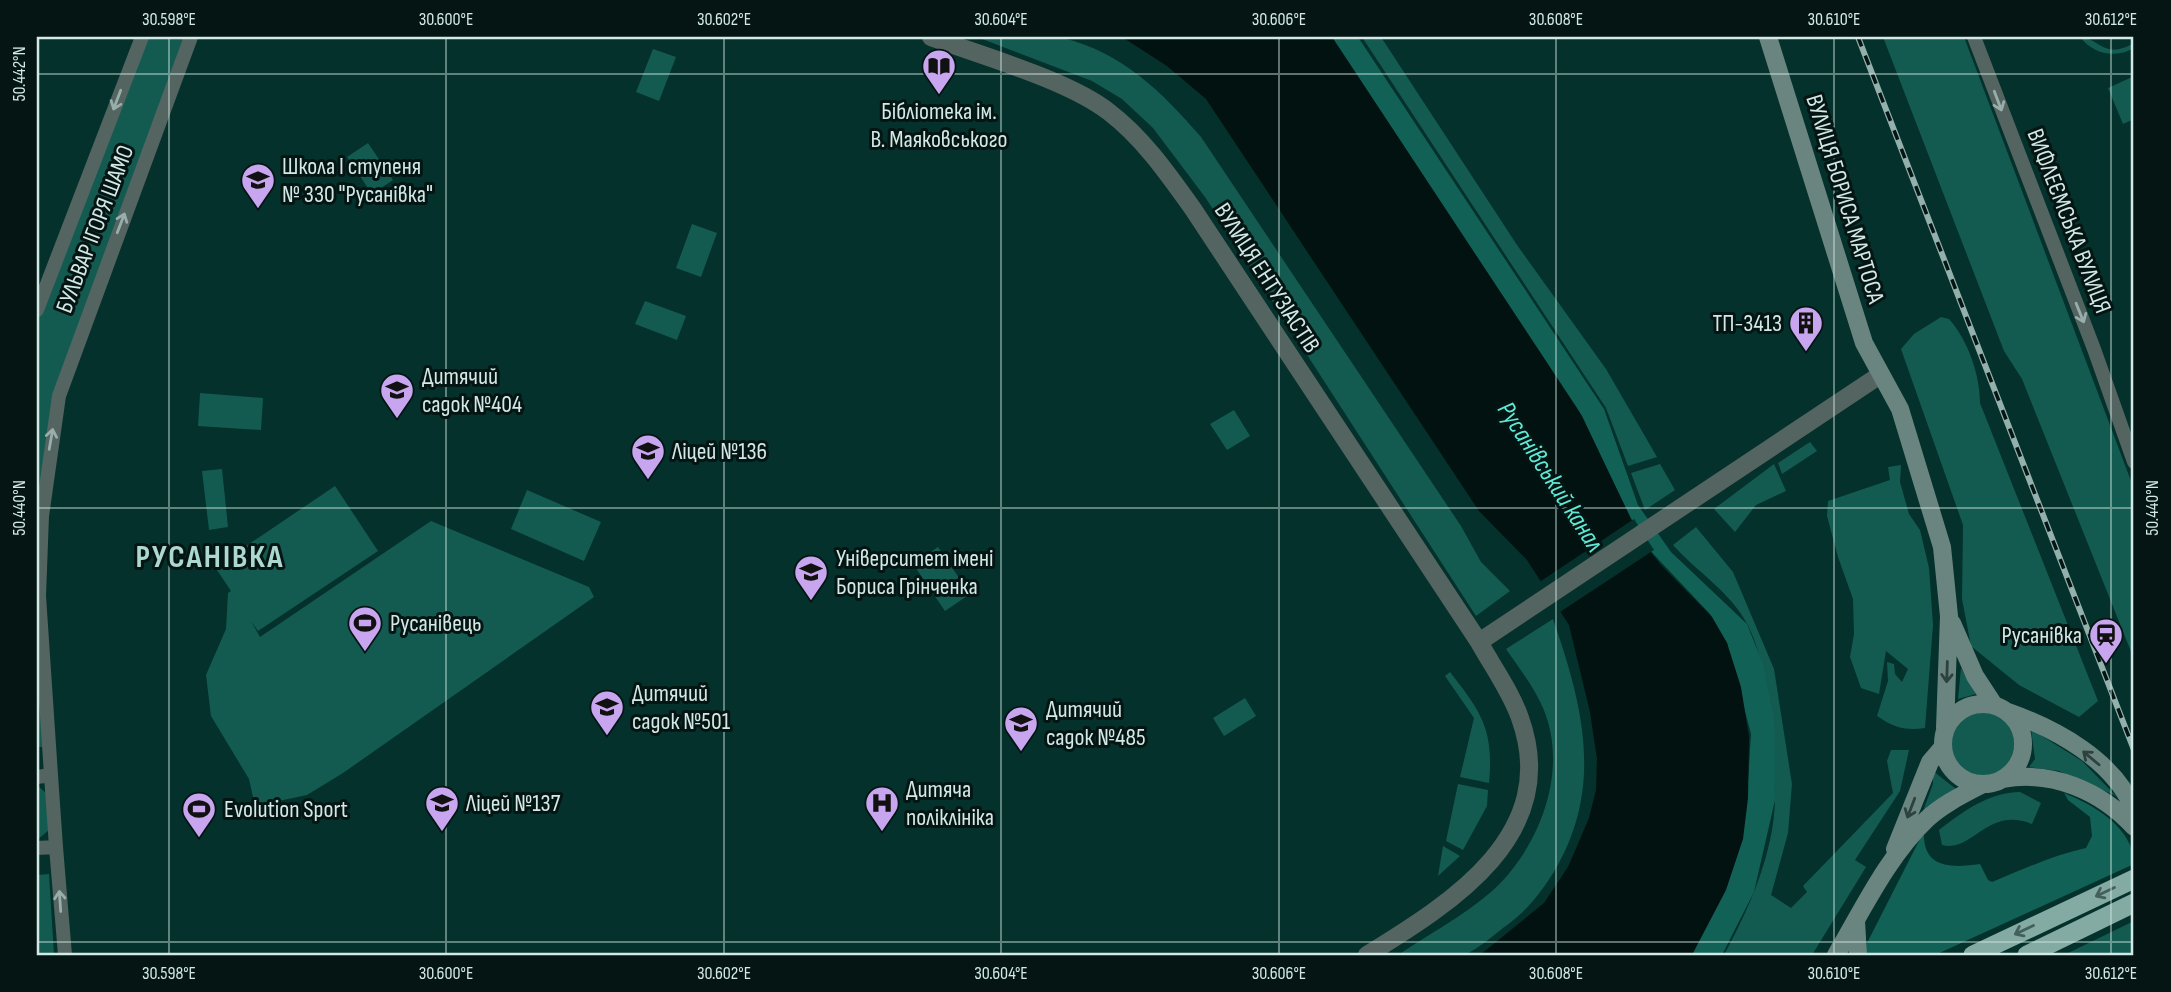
<svg xmlns="http://www.w3.org/2000/svg" width="2171" height="992" font-family="'Sofia Sans Condensed',sans-serif">
<style>
.green{fill:#135b51}
.forest{fill:#116157}
.water{fill:#021210}
.pier{fill:#04312b}
.lines{fill:none;stroke-linecap:round;stroke-linejoin:round}
.minor{stroke:#536461;stroke-width:14}
.tertiary{stroke:#536461;stroke-width:18}
.secondary{stroke:#6a8580;stroke-width:18}
.trunk{stroke:#83aaa3;stroke-width:19}
.rail-casing{stroke:#93b0ac;stroke-width:6}
.rail{stroke:#051513;stroke-width:3.5;stroke-dasharray:10;stroke-linecap:butt}
.oneway{stroke:#99adaa}
.oneway2{stroke:#2d423f}
.oneway3{stroke:#44605b}
.ticks{fill:none;stroke:#d3e9e5;stroke-width:2;stroke-opacity:0.45}
.labels{text-anchor:middle;dominant-baseline:central;stroke-width:6;stroke-linejoin:round;paint-order:stroke}
.poi-label{font-size:24px;fill:#d3e9e5;stroke:#051513;text-anchor:start}
.street-label{font-size:24px;fill:#d3e9e5;stroke:#051513}
.water-label{font-size:26px;font-style:italic;fill:#60ead6;stroke:#051513}
.district-label{font-size:32px;font-weight:bold;letter-spacing:2px;fill:#acd8d0;stroke:#051513}
.neatline{fill:none;stroke:#d3e9e5;stroke-width:2.5}
.ticks-label{font-size:18px;text-anchor:middle;fill:#d3e9e5}
</style>
<rect width="100%" height="100%" fill="#04312b"/>
<!-- green -->
<path class="green" d="M142,37h49l-116,309 -33,170 5,231h-10v-437z
M977,37c24,0 64,-6 86,1 60,15 99,54 138,99l260,389 20,36 29,29 -34,25 -271,-419 -52,-69 -31,-29 -30,-18z
M1362,37h19l136,208 89,124 51,88 -29,9 -22,-58z
M1883,37h81l170,452v170l-112,-280 -18,-28z
M2080,37c21,2 24,23 54,6v5c-19,11 -41,6 -54,-11z
M653,49l23,8 -17,44 -23,-9z
M2132,77l2,42 -11,5 -15,-36z
M368,143l25,37 -21,14 -25,-37z
M692,224l25,9 -16,44 -25,-9z
M645,301l41,15 -9,24 -42,-16z
M1941,317l8,2c19,21 31,56 31,84l118,298 -19,16 -60,-32 -48,-39 -9,-47 1,-74 -62,-176 13,-15z
M200,393l63,5 -2,32 -63,-4z
M1234,410l16,26 -23,14 -17,-26z
M1810,442l7,9 -35,23 -4,-11z
M1660,464l15,26 -30,20 -14,-37z
M1774,464l12,27 -30,14 -21,27 -21,-23z
M1901,465l-1,17 9,32 11,16 9,38 4,57 -8,103c-20,3 -32,-1 -48,-12l11,-35 -1,-19 7,2 1,10 7,8 6,-13 -22,-18 -7,43 -18,-6 -11,-31 4,-23 -1,-35 -15,-42 -11,-41 1,-15 62,-21 -2,-13z
M222,469l6,58 -19,3 -7,-59z
M335,486l43,65 -120,80 -7,-10 9,16 171,-116 158,66 5,10 -251,176 -36,22 -52,11 -6,-27 -38,-63 -5,-41 20,-46 2,-36 3,-2 -16,-24z
M527,490l74,32 -17,39 -73,-32z
M1696,527l37,45 41,97 18,115 -4,49 -17,62 20,13 16,-16 -4,-6 90,-93 -6,-32 4,-11h18l-9,41 -45,69 11,7 -54,88h-88c25,-46 50,-102 51,-156 0,-26 -5,-53 -7,-79 -3,-35 -5,-67 -22,-98 -17,-31 -50,-51 -73,-77z
M938,547l32,47 -25,17 -32,-47z
M1553,619c30,87 51,167 2,251 -13,21 -28,41 -49,56 -12,8 -30,26 -44,29 -19,4 -44,0 -64,0 30,-20 65,-39 93,-63 48,-43 79,-121 52,-184 -9,-21 -24,-40 -37,-59z
M1961,668l15,26 -18,5z
M1450,672c31,40 44,57 39,111l-29,-6 14,-59 -29,-42z
M1245,698l11,18 -32,20 -11,-18z
M1950 744a32 32 0 1 1 64 0a32 32 0 1 1-64 0Z
M2031,729l51,32 34,35 -57,-25 -30,-4 6,-8z
M1933,771l23,18 -33,22 10,-27z
M1458,784l30,6 -1,16 -24,44 -17,-9z
M37,785l10,9 2,36 -12,10z
M2020,792l21,11 -9,21c-45,-18 -59,29 -90,21l-3,-15c23,-18 50,-38 81,-38z
M1443,846l17,10 -22,20z
M49,874l5,81h-17v-80z
M2134,921v34h-70z"/>
<!-- forest -->
<path class="forest" d="M1332,37h26l246,372 34,96 33,47 76,72 16,40 11,55 1,81 -21,92 -32,63h-30l56,-174 3,-47 -24,-91 -17,-29 -67,-71 -64,-132z
M2064,793c30,12 70,35 70,71l-199,91h-70l1,-10 58,-114c-2,38 27,37 56,33l8,16 4,2c32,-13 61,-27 94,-34l6,-12 -2,-19 -22,-17z"/>
<!-- water -->
<path class="water" d="M1122,37h210l250,379 58,122 21,27 51,52 15,26 14,44 8,50 -1,61 -5,41 -17,51 -34,65h-212l64,-52 24,-36 21,-49 7,-28 1,-31 -7,-47 -21,-87 -42,-65 -48,-49 -273,-412 -39,-33z"/>
<!-- pier -->
<path class="pier" d="M1634,519l20,31 -97,64 -19,-31z"/>
<g class="lines">
<!-- minor -->
<path class="minor" d="M1974,37l120,312 40,113
M37,310l105,-273
M51,775l-12,-179 3,-80 17,-120 132,-359
M37,777l14,-2 5,72 -19,1
M56,847l9,108"/>
<!-- tertiary -->
<path class="tertiary" d="M931,37c51,19 137,43 178,75 34,26 59,62 84,97l286,433c14,25 32,50 41,76 42,117 -69,185 -153,237
M1479,642l401,-267"/>
<!-- secondary -->
<path class="secondary" d="M1768,37l96,306 36,66 42,138 7,69 -4,112
M1952,623l23,53 19,29
M1943 744a40 40 0 1 1 80 0a40 40 0 1 1-80 0Z
M2008,712c48,17 106,48 126,98
M2003,779c49,-9 98,12 131,48
M1895,849l35,-87 12,-14
M1856,921l2,34
M1836,955c27,-46 52,-99 91,-136 16,-15 37,-25 56,-35"/>
<!-- trunk -->
<path class="trunk" d="M1973,955l161,-76
M2027,955l107,-52"/>
<!-- rail casing -->
<g class="rail-casing">
<path id="rail" d="M1858,37l276,713"/>
</g>
<!-- rail -->
<use href="#rail" class="rail"/>
</g>
<!-- one-way arrows -->
<defs><path id="oneway-shaft" d="M-6 0H5M1.5-3L5.5 0L1.5 3" fill="none" stroke-width="1.6" stroke-linecap="round" stroke-linejoin="round" transform="scale(1.75)"/></defs>
<g class="oneway">
<use href="#oneway-shaft" transform="translate(117 100) rotate(111)"/>
<use href="#oneway-shaft" transform="translate(1998 101) rotate(69)"/>
<use href="#oneway-shaft" transform="translate(121 223) rotate(-69)"/>
<use href="#oneway-shaft" transform="translate(2080 313) rotate(68)"/>
<use href="#oneway-shaft" transform="translate(51 439) rotate(-80)"/>
<use href="#oneway-shaft" transform="translate(60 901) rotate(-94)"/>
</g>
<g class="oneway2">
<use href="#oneway-shaft" transform="translate(1947 672) rotate(92)"/>
<use href="#oneway-shaft" transform="translate(2091 758) rotate(-140)"/>
<use href="#oneway-shaft" transform="translate(1911 808) rotate(111)"/>
</g>
<g class="oneway3">
<use href="#oneway-shaft" transform="translate(2105 892) rotate(155)"/>
<use href="#oneway-shaft" transform="translate(2024 930) rotate(154)"/>
</g>
<!-- ticks -->
<path class="ticks" d="M169,37v918M446,37v918M724,37v918M1001,37v918M1279,37v918M1556,37v918M1834,37v918M2111,37v918M37,74h2097M37,508h2097M37,942h2097"/>
<!-- icons -->
<defs>
<g id="library-pin" transform="scale(1.75)"><path d="M0 17L-7.5 6A9.5 9.5 0 1 1 7.5 6Z" fill="#c8a5ef" stroke="#051513"/><path d="M-6-4Q-3-5.5-.7-3.5V5Q-3 3-6 4ZM6-4Q3-5.5 .7-3.5V5Q3 3 6 4Z" fill="#111"/></g>
<g id="school-pin" transform="scale(1.75)"><path d="M0 17L-7.5 6A9.5 9.5 0 1 1 7.5 6Z" fill="#c8a5ef" stroke="#051513"/><path d="M0-5L7-2L0 1L-7-2ZM-4 1L0 2.5L4 1V4Q0 6-4 4Z" fill="#111"/></g>
<g id="building-pin" transform="scale(1.75)"><path d="M0 17L-7.5 6A9.5 9.5 0 1 1 7.5 6Z" fill="#c8a5ef" stroke="#051513"/><path d="M-4-6H4V6H1V3H-1V6H-4ZM-2.5-4.3h1.7v1.8h-1.7ZM.8-4.3h1.7v1.8H.8ZM-2.5-1h1.7V.8h-1.7ZM.8-1h1.7V.8H.8Z" fill="#111"/></g>
<g id="university-pin" transform="scale(1.75)"><path d="M0 17L-7.5 6A9.5 9.5 0 1 1 7.5 6Z" fill="#c8a5ef" stroke="#051513"/><path d="M0-5L7-2L0 1L-7-2ZM-4 1L0 2.5L4 1V4Q0 6-4 4Z" fill="#111"/></g>
<g id="stadium-pin" transform="scale(1.75)"><path d="M0 17L-7.5 6A9.5 9.5 0 1 1 7.5 6Z" fill="#c8a5ef" stroke="#051513"/><path d="M0-5a6.5 5 0 1 0 0 10a6.5 5 0 1 0 0-10ZM-3.5-1.8h7v3.6h-7Z" fill="#111"/></g>
<g id="station-pin" transform="scale(1.75)"><path d="M0 17L-7.5 6A9.5 9.5 0 1 1 7.5 6Z" fill="#c8a5ef" stroke="#051513"/><path d="M-3-6H3Q5-6 5-4V2Q5 4 3 4L4.5 6H3L1.5 4h-3L-3 6H-4.5L-3 4Q-5 4-5 2V-4Q-5-6-3-6ZM-3.5-4v3h7v-3ZM-3.5 1v1.5H-2V1ZM2 1v1.5H3.5V1Z" fill="#111"/></g>
<g id="hospital-pin" transform="scale(1.75)"><path d="M0 17L-7.5 6A9.5 9.5 0 1 1 7.5 6Z" fill="#c8a5ef" stroke="#051513"/><path d="M-5-5h3v3.5h4V-5h3V5h-3V1.5h-4V5h-3Z" fill="#111"/></g>
</defs>
<g fill-rule="evenodd">
<use href="#library-pin" x="939" y="66"/>
<use href="#school-pin" x="258" y="180"/>
<use href="#building-pin" x="1806" y="323"/>
<use href="#school-pin" x="397" y="390"/>
<use href="#school-pin" x="648" y="451"/>
<use href="#university-pin" x="811" y="572"/>
<use href="#stadium-pin" x="365" y="623"/>
<use href="#station-pin" x="2106" y="635"/>
<use href="#school-pin" x="607" y="707"/>
<use href="#school-pin" x="1021" y="723"/>
<use href="#school-pin" x="442" y="803"/>
<use href="#hospital-pin" x="882" y="803"/>
<use href="#stadium-pin" x="199" y="809"/>
</g>
<g class="labels">
<!-- poi labels -->
<g class="poi-label">
<text x="939" y="111" text-anchor="middle">Бібліотека ім.<tspan x="939" dy="28">В. Маяковського</tspan></text>
<text x="282" y="166">Школа І ступеня<tspan x="282" dy="28">№ 330 "Русанівка"</tspan></text>
<text x="1782" y="323" text-anchor="end">ТП-3413</text>
<text x="422" y="376">Дитячий<tspan x="422" dy="28">садок №404</tspan></text>
<text x="672" y="451">Ліцей №136</text>
<text x="836" y="558">Університет імені<tspan x="836" dy="28">Бориса Грінченка</tspan></text>
<text x="390" y="623">Русанівець</text>
<text x="2082" y="635" text-anchor="end">Русанівка</text>
<text x="632" y="693">Дитячий<tspan x="632" dy="28">садок №501</tspan></text>
<text x="1046" y="709">Дитячий<tspan x="1046" dy="28">садок №485</tspan></text>
<text x="906" y="789">Дитяча<tspan x="906" dy="28">поліклініка</tspan></text>
<text x="466" y="803">Ліцей №137</text>
<text x="224" y="809">Evolution Sport</text>
</g>
<!-- street labels -->
<g class="street-label">
<text transform="translate(1845 199) rotate(73)">ВУЛИЦЯ БОРИСА МАРТОСА</text>
<text transform="translate(2069 221) rotate(69)">ВИФЛЕЄМСЬКА ВУЛИЦЯ</text>
<text transform="translate(95 229) rotate(-69)">БУЛЬВАР ІГОРЯ ШАМО</text>
<text transform="translate(1267 278) rotate(57)">ВУЛИЦЯ ЕНТУЗІАСТІВ</text>
</g>
<!-- water labels -->
<g class="water-label">
<text transform="translate(1550 477) rotate(57)">Русанівський канал</text>
</g>
<!-- district labels -->
<g class="district-label">
<text x="210" y="557">РУСАНІВКА</text>
</g>
</g>
<!-- border -->
<rect width="2171" height="992" fill="none" stroke="#051513" stroke-width="77"/>
<rect x="38" y="38" width="2094" height="916" class="neatline"/>
<g class="ticks-label">
<text x="169" y="25">30.598°E</text>
<text x="446" y="25">30.600°E</text>
<text x="724" y="25">30.602°E</text>
<text x="1001" y="25">30.604°E</text>
<text x="1279" y="25">30.606°E</text>
<text x="1556" y="25">30.608°E</text>
<text x="1834" y="25">30.610°E</text>
<text x="2111" y="25">30.612°E</text>
<text transform="translate(19 74) rotate(-90)" y="6">50.442°N</text>
<text transform="translate(19 508) rotate(-90)" y="6">50.440°N</text>
<text transform="translate(2152 508) rotate(-90)" y="6">50.440°N</text>
<text x="169" y="979">30.598°E</text>
<text x="446" y="979">30.600°E</text>
<text x="724" y="979">30.602°E</text>
<text x="1001" y="979">30.604°E</text>
<text x="1279" y="979">30.606°E</text>
<text x="1556" y="979">30.608°E</text>
<text x="1834" y="979">30.610°E</text>
<text x="2111" y="979">30.612°E</text>
</g>
</svg>
